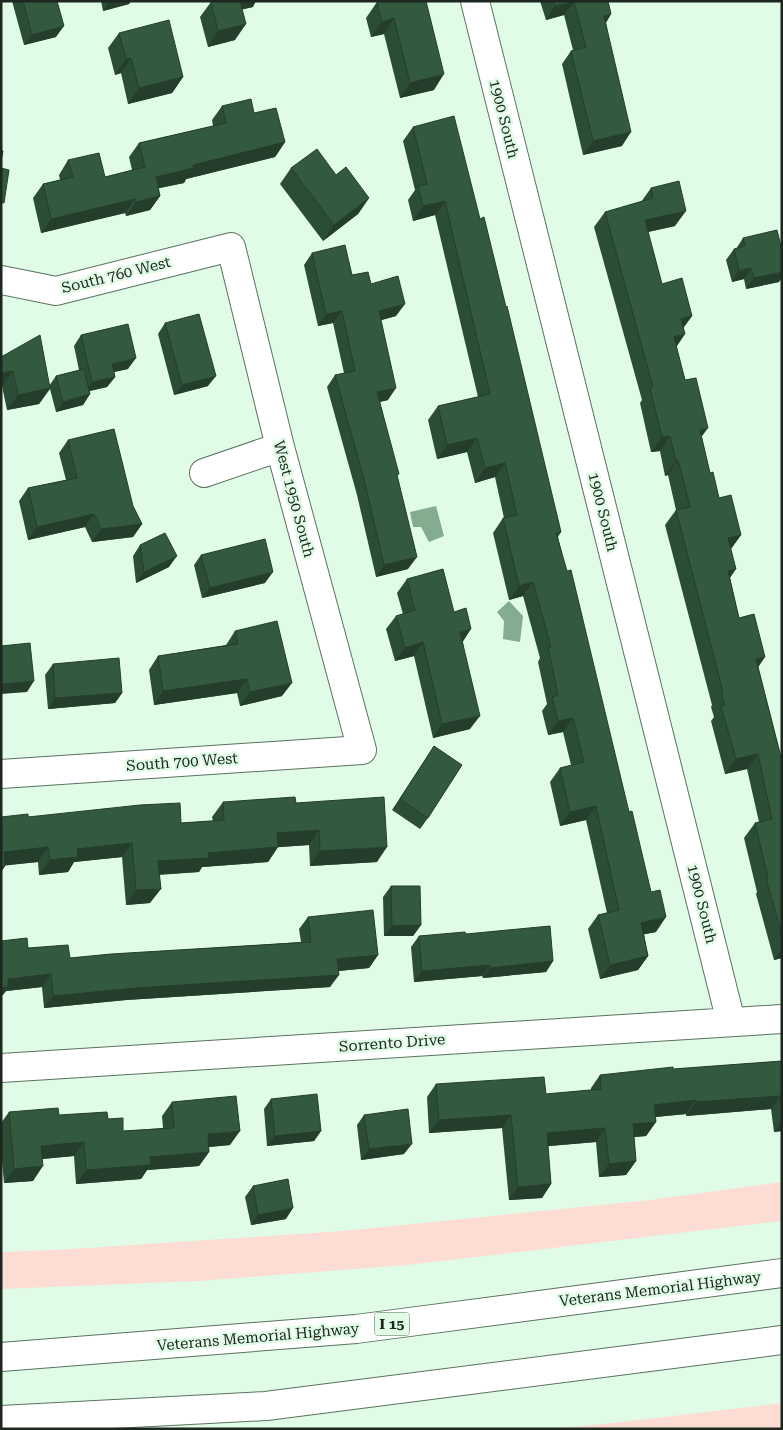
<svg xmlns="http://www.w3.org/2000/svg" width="783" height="1430" font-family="'Roboto Serif',serif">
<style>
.green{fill:#fddcd4}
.water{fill:#84ac8e}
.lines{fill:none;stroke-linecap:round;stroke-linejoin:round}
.minor-casing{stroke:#5a7260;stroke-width:30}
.motorway-casing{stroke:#5a7260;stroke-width:30}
.minor{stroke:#fff;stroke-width:28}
.motorway{stroke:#fff;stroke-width:28}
.wall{fill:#2c4d35}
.shaded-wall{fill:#243e2b}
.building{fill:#33593e;stroke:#243e2b}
.labels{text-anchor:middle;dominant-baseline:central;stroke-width:5;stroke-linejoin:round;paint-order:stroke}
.shield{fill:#e0fbe6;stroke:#58675b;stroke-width:1}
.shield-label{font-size:14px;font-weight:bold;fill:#1d2720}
.street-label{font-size:15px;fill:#1d2720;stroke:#e0fbe6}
</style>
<rect width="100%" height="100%" fill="#e0fbe6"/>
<!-- green -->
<path class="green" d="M782,1182v39l-375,44 -208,16 -198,8v-37l56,-2 286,-19 307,-31z
M782,1403v26h-233l65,-6z"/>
<!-- water -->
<path class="water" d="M436,506l8,30 -15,6 -8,-15h-8l-3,-15z
M509,601l14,15 -3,26 -17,-3 1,-18 -7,-9z"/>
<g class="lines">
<!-- minor casing -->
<g class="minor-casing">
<path id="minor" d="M475,1l256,1021
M1,280l55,11 175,-44 49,200 82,303 -361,24
M204,473l76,-26
M1,1068l781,-49"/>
</g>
<!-- motorway casing -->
<g class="motorway-casing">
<path id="motorway" d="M1,1357l355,-28 426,-56
M1,1420l265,-14 516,-66"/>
</g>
<!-- minor -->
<use href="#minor" class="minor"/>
<!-- motorway -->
<use href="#motorway" class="motorway"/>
</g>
<!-- wall -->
<path class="wall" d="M12,1h45l-1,36 -32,8z
M101,1h30l-2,3 -26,7z
M426,1l8,89 -34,8 -16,-64 -13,3 -5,-19 11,-16z
M540,1h68l3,13 -5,9 16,123 -39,9 -21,-91 9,-13 2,-1 -9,-35 -18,5z
M211,2l42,5 -11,2 -7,31 -27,7 -8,-30z
M119,33l64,44 -11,16 -44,11 -7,-31 -6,2 -7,-27z
M222,106l32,7 31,29 -10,15 -89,22 -2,4 -26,5 2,8 -10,14 -24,6 -1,-3 -84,20 -8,-35 10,-14 17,-4 -1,-5 9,-15 37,17 27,-7 -3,-13 10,-14 74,-17 -1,-6z
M413,127l67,92 81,313 -3,5 98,395 -12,2 4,22 -10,14 -38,9 -12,-50 10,-14 9,-2 -21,-93 -26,6 -10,-44 10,-14 11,-3 -8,-33 -15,3 -6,-24 5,-7 -9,-42 2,-4 -17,-62 -14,4 -16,-67 10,-15h1l-9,-41 -20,6 -8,-31 -30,7 -9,-39 10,-14 40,-9 -43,-182 -22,6 -5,-21 7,-10 -12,-49z
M291,168l45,7 33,23 -11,16 -35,27 -43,-57z
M651,188l24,38 -27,6 14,52 30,32 -9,12 -7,19 25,90 9,36 9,25 22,37 -10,14 -1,29 9,40 19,49 24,94v197l-8,2 -18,-66 1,-2 -13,-54 11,-15 4,-1 -12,-53 -22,5 -14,-53 3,-4 -3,-10 1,-2 -47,-180 11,-15 -8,-35 -3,1 -5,-25 -9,1 -11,-49 2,-3 -48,-173 11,-15 36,-10z
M743,238l36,44 -33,7 -2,-10 -12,3 -6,-22 8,-11h2z
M312,253l40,22 19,9 25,32 -15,4 7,80 -8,2 17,74 11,93 -32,8 -19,-82 -30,-108 8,-12 9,-2 -11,-50 -15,3 -14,-61z
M165,323l43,63 -34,9 -16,-61z
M81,335l47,34 -14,3 1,5 -8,10 -17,4v3l-7,11 -27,7 -6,-23 -11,15 -32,6 -5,-24h-1v-29l48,29 7,-10 23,-6 -5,-24z
M68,440l65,66 9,18 -9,13 -41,5 -7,-15 -57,13 -9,-39 9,-13 38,-8 -7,-27z
M140,545l29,22 -33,16 -3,-27z
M201,555l64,28 -63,15 -8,-33z
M407,579l56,63 7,87 -37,9 -19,-82 -19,5 -9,-32 10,-13 7,-2 -6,-21z
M235,631l47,65 -42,10 -3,-13 -83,12 -5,-35 9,-14 68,-11z
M53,664l69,29 -7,10 -67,6 -3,-34z
M434,746l-6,72 -8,11 -28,-19z
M223,802l73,1 81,59 -67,4 -1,-21 -31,2 -10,15 -66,5 -3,5 -40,3 -9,28 -24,2 -4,-48 -48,5 -6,10 -29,3 -1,-13 -33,3v1l-4,6v-55h27l153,6 32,-2 -1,-4z
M391,886l30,39 -8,11h-29l-1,-39z
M308,917l70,38 -9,13 -31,3 -8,16 -204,13 -82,8 -2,-21 -36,4 -5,6v-56l27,7 42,10 231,-16 -2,-13z
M466,934l87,27 -7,11 -63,6 -1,-2 -68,6 -3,-35 8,-11z
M782,1061v70l-8,1 -3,-23 -85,7v-2l-31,3 1,5 -10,14 -12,1 2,24 -10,14 -27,2 -3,-35 -48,4 3,38 -9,14 -33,2 -7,-72 -73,5 -2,-36 9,-13 110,10 45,-4v-2l9,-13z
M271,1099l50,32 -7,10 -47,5 -3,-37z
M172,1102l58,43 -22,2 1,5 -10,14 -52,4 -6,9 -65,5 -2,-28 -32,3 -9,22 -29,2 -3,-33v-27l8,-11 99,7 15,12 40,-3 -1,-12z
M364,1115l40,39 -43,6 -4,-35z
M253,1186l33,33 -35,6 -6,-28z"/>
<!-- shaded-wall -->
<path class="shaded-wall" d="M110,1h21l-2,3 -26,7z
M237,1h19l-3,6 -25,6z
M574,2l-10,13 -18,5 9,-14z
M611,14l-9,14 2,-12z
M394,18l-10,16 -13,3 11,-15z
M246,24l-11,16 -27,7 10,-16z
M64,26l-8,11 -32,8 8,-10z
M131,58l-10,15 -6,2 11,-16z
M444,74l-10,16 -34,8 10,-15z
M183,77l-11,16 -44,11 11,-16z
M631,132l-9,14 -39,9 10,-14z
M285,142l-10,15 -89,22 -2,4 -38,8 10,-14 37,-12z
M160,196l-10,14 -24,6 10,-14z
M369,198l-11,16 -35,27 11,-16z
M135,199l-10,14 -84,20 10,-14z
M445,201l-10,14 -22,6 10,-15z
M686,211l-11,15 -41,9 11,-15z
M751,268l-7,11 -12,3 7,-11z
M782,272v6l-3,4 -33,7 8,-11z
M405,304l-9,12 -25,7 8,-12z
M342,311l-9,12 -15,3 8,-12z
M692,316l-11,15v-12z
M685,334l-10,15 -1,-12z
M136,358l-8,11 -24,5 8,-10z
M13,371l-11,15h-1v-13z
M216,376l-8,10 -34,9 8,-10z
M115,377l-8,10 -23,5 8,-10z
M50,388l-11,16 -32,6 11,-15z
M396,388l-8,12 -19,4 8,-12z
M90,394l-7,11 -27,7 7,-10z
M708,428l-11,15 3,-13z
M670,436l-10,15 -9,1 11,-15z
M477,438l-10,14 -30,7 10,-14z
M678,460l-10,15 -3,1 11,-15z
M505,463l-10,14 -20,6 10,-15z
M94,514l-9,13 -57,13 9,-13z
M142,524l-9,13 -41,5 9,-13z
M741,535l-11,15 -2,-12z
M177,556l-8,11 -33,16 8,-11z
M417,557l-9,12 -32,8 8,-12z
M736,569l-10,15 2,-13z
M273,572l-8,11 -63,15 8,-10z
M533,582l-10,14 -14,4 10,-14z
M471,629l-9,14 -2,-11z
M423,642l-9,14 -19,5 10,-13z
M765,657l-10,15 1,-13z
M247,679l-10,14 -83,12 9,-14z
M34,681l-7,11 -26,2v-10z
M292,683l-10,13 -42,10 10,-14z
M122,693l-7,10 -67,6 7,-11z
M480,716l-10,13 -37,9 9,-14z
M573,718l-10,14 -15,3 10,-14z
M758,754l-11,15 -22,5 11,-15z
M596,806l-10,14 -26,6 10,-14z
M319,830l-10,15 -42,3 10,-15z
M132,843l-10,14 -48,5 -6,10 -29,3 11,-15 27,-11z
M48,847l-10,15 -37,4 3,-14z
M278,847l-10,15 -66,5 -3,5 -51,3 10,-14 50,-8z
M387,847l-10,15 -67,4 10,-15z
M5,866l-4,6v-5z
M161,889l-11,14 -24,2 10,-15z
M666,917l-10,15 -25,5 10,-14z
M421,925l-8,11h-29l8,-10z
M782,949v9l-8,2z
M378,955l-9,13 -41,4 9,-13z
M648,956l-10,14 -38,9 10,-14z
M553,961l-7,11 -63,6 7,-10z
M490,965l-8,11 -68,6 8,-11z
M51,974l-9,13 -36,4 -5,6v-10l7,-8z
M339,975l-9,12 -204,13 -82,8 9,-12 82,-8z
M780,1096l-9,13 -85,7 10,-14z
M696,1100l-10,14 -41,4 9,-13z
M511,1115l-9,13 -73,5 10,-13z
M782,1121v10l-8,1z
M656,1122l-10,14 -23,2 10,-14z
M605,1128l-9,14 -58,5 9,-14z
M240,1131l-10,14 -32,3 10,-14z
M321,1131l-7,10 -47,5 8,-10z
M84,1142l-10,14 -43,4 10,-14z
M412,1144l-8,10 -43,6 8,-11z
M209,1152l-10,14 -52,4 -6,9 -65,5 10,-14 64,-13z
M636,1161l-10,14 -27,2 10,-13z
M43,1166l-10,15 -29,2 10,-14z
M551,1184l-9,14 -33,2 9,-13z
M293,1208l-7,11 -35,6 7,-10z"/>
<!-- building -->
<path class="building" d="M23,1h34l7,25 -32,9z
M213,1h27l6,23 -28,7 -7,-29z
M380,1h46l18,73 -34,9 -16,-65 -12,4 -5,-20z
M554,1h54l3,13 -7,2 27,116 -38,9 -22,-90 15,-4 -12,-45 -19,4z
M169,20l14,57 -44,11 -8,-30 -5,1 -7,-26z
M251,99l3,14 22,-5 9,34 -92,23v3l-37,9 4,19 -24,6 -1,-3 -84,20 -8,-35 30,-7 -5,-17 31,-7 6,24 40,-10 -6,-24 87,-20 -4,-17z
M454,116l26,103 4,-2 22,90 1,-1 54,226 -5,1 11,38 4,-1 58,242 3,-1 19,81 9,-2 6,27 -25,6 7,33 -38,9 -12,-50 21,-5 -23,-104 -26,6 -10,-44 24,-6 -11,-44 -15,3 -6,-24 6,-2 -10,-48h3l-18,-65 -14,4 -16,-68 14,-3 -12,-52 -20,5 -8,-30 -30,7 -9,-39 52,-12 -45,-193 -22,5 -5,-20 9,-2 -14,-57z
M317,149l19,26 10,-8 23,31 -35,27 -43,-57z
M1,150l2,1 -2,10z
M1,168l8,2 -5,33 -3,-1z
M679,181l7,30 -41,9 17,64 20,-6 10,38 -11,3 4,15 -11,3 11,43 11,-2 12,50 -8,2 10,43 3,-1 6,26 12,-3 10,40 -13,3 8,31 -8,2 11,47 15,-4 11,43 -9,2 26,102v174l-16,-56 2,-1 -13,-55 17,-4 -14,-65 -22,5 -15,-53 4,-1 -4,-13h2l-47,-182 14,-3 -12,-47 -2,1 -6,-25 -8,1 -12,-49 3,-1 -48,-175 48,-14 -2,-10z
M777,230l5,20v22l-28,6 -3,-10 -12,3 -5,-22 11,-3 -2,-8z
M345,245l7,30 16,-3 3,12 27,-8 7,28 -26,7 17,77 -19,4 22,82 -2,1 20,82 -33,8 -19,-82 -30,-108 20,-4 -13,-60 -16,3 -14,-61z
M199,314l17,62 -34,9 -17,-62z
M128,324l8,34 -24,6 3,13 -23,5 -11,-47z
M40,335l10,53 -32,7 -5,-24 -12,2v-16z
M84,369l6,25 -27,8 -7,-26z
M114,429l19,77 9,18 -41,5 -7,-15 -57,13 -9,-39 49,-10 -9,-38z
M165,533l12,23 -33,16 -4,-27z
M265,539l8,33 -63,16 -9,-33z
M443,569l11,43 12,-4 5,21 -11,3 20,84 -38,8 -19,-82 -18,6 -9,-32 19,-6 -8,-31z
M277,621l15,62 -42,9 -3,-13 -84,12 -5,-35 80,-12 -3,-13z
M30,643l4,38 -33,3v-38z
M119,658l3,35 -67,5 -2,-34z
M434,746l28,19 -34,53 -28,-19z
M295,797l1,6 88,-6 3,50 -67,4 -1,-21 -42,3 1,14 -70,6 1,5 -51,3 3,28 -25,1 -4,-47 -55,6 1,8 -28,3 -2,-13 -44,5 1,14 -4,1v-50l27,-3v3l112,-12 40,-2 1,20 43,-3 -1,-18z
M391,886h29l1,39 -29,1z
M373,910l5,45 -41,4 2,16 -204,13 -82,8 -2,-22 -43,5v8h-7v-46l26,-3 1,10 40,-3 2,13 41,-4 200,-12 -3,-25z
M550,926l3,35 -63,7v-3l-68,6 -3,-35 46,-4 1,2z
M782,1061v45l-2,-10 -84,6v-2l-42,5 2,17 -23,2 3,37 -27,3 -4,-36 -58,5 4,51 -33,3 -7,-72 -72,5 -3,-36 108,-7 2,17 55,-5 -1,-14 73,-8v2z
M317,1094l4,37 -46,5 -4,-37z
M236,1096l4,35 -32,3 1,18 -59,5 1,8 -65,5 -2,-28 -43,4 2,20 -29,3 -5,-57 49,-4 1,7 48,-3 1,7 15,-1v13l51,-3 -2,-26z
M408,1109l4,35 -43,5 -5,-34z
M288,1179l5,29 -35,7 -5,-29z"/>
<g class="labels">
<!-- shield labels -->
<rect class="shield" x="374.5" y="1312.5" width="35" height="23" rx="4"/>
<g class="shield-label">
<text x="392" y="1324">I 15</text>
</g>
<!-- street labels -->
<g class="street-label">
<text transform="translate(504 119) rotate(76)">1900 South</text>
<text transform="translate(116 275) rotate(-14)">South 760 West</text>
<text transform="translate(294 499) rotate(75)">West 1950 South</text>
<text transform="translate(603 512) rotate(76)">1900 South</text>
<text transform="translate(182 762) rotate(-4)">South 700 West</text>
<text transform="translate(702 904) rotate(76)">1900 South</text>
<text transform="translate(392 1043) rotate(-4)">Sorrento Drive</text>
<text transform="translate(660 1289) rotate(-7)">Veterans Memorial Highway</text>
<text transform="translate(258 1337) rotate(-5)">Veterans Memorial Highway</text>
</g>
</g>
<!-- border -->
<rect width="783" height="1430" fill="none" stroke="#1d2720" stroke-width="5"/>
</svg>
